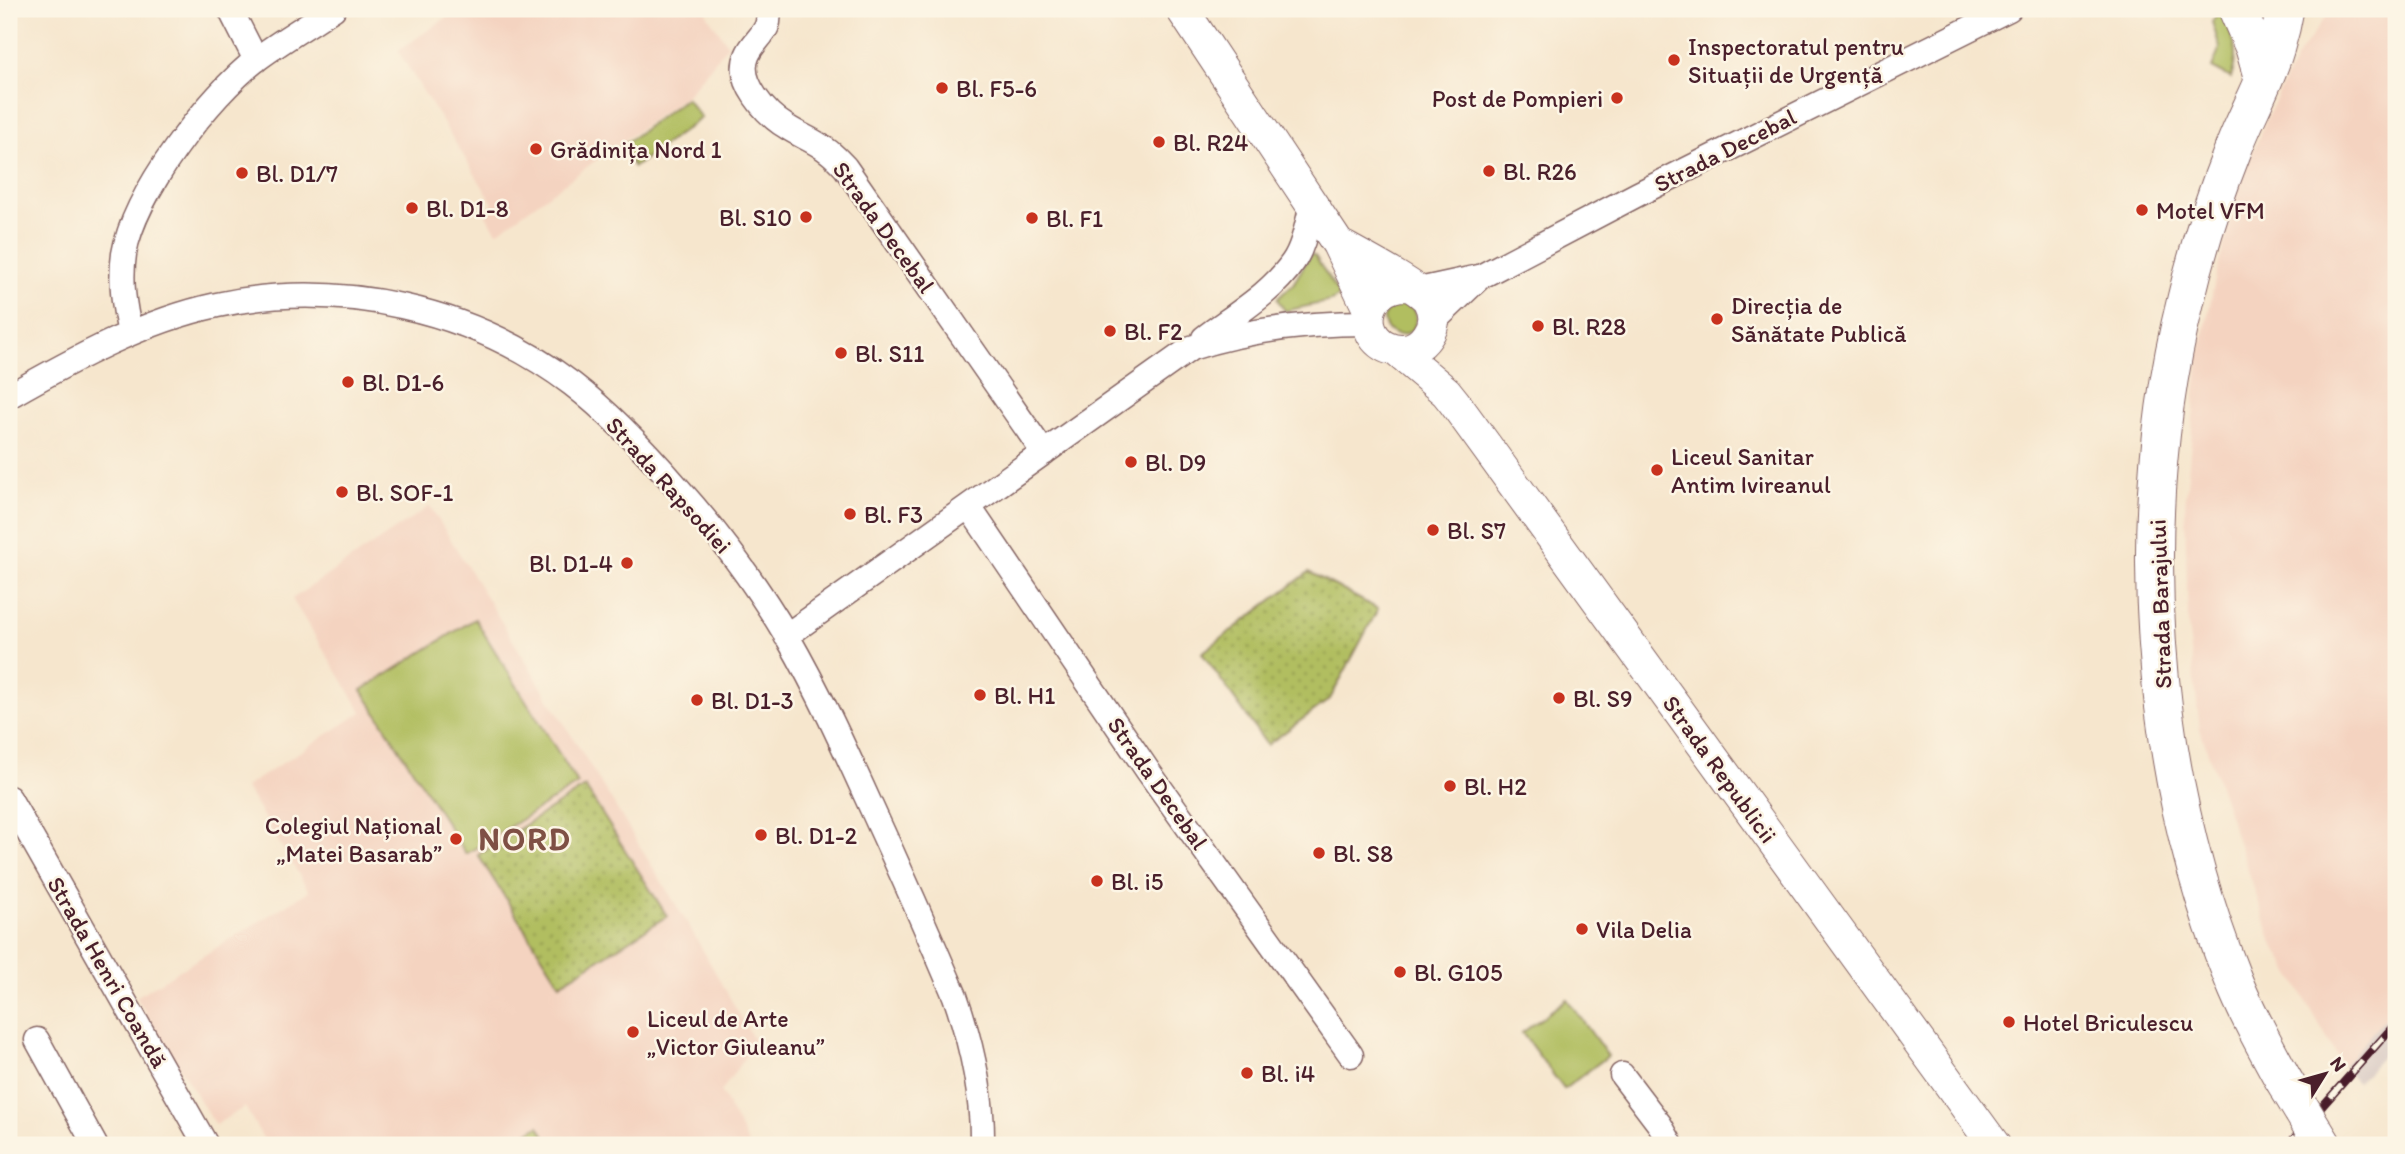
<svg xmlns="http://www.w3.org/2000/svg" width="2405" height="1154" font-family="Itim,sans-serif">
<style>
.built{fill:#f4d3c0}
.industrial{fill:#d0c0bc}
.grass{fill:#b1be60;stroke:#7e6e46;stroke-width:2}
.park{fill:url(#park-dots);stroke:#7e6e46;stroke-width:2}
.lines{fill:none;stroke-linecap:round;stroke-linejoin:round}
.minor-casing{stroke:#866564;stroke-width:27}
.major-casing{stroke:#866564;stroke-width:34}
.highway-casing{stroke:#866564;stroke-width:39}
.minor{stroke:#fff;stroke-width:24}
.major{stroke:#fff;stroke-width:32}
.highway{stroke:#fff;stroke-width:37}
.rail-casing{stroke:#4a1f2b;stroke-width:8}
.rail{stroke:#fcf5e5;stroke-width:5;stroke-dasharray:16;stroke-linecap:butt}
.highway-bridge-casing{stroke:#866564;stroke-width:39;stroke-linecap:butt}
.highway-bridge{stroke:#fff;stroke-width:37}
.poi-dot{fill:#c8321e;stroke:#fcf5e5;stroke-width:2.5}
.labels{text-anchor:middle;dominant-baseline:central;stroke-width:5;stroke-linejoin:round;paint-order:stroke}
.poi-label{font-size:24px;fill:#4a1f2b;stroke:#fcf5e5;text-anchor:start}
.street-label{font-size:24px;fill:#4a1f2b;stroke:#fcf5e5}
.district-label{font-size:32px;font-weight:bold;letter-spacing:2px;fill:#7f5045;stroke:#fcf5e5}
</style>
<defs>
<pattern id="park-dots" width="8" height="8" patternUnits="userSpaceOnUse" patternTransform="scale(1.75)"><rect width="8" height="8" fill="#b1be60"/><path d="M2 2h.1M6 6h.1" fill="none" stroke="#929a4f" stroke-width="1.8" stroke-linecap="round"/></pattern>
</defs>
<rect width="100%" height="100%" fill="#fcf5e5"/>
<filter id="ink" filterUnits="userSpaceOnUse"><feTurbulence type="fractalNoise" baseFrequency=".0143" numOctaves="2"/><feDisplacementMap in="SourceGraphic" scale="14" xChannelSelector="R" yChannelSelector="G"/><feConvolveMatrix kernelMatrix="1 2 1 2 8 2 1 2 1" color-interpolation-filters="sRGB"/></filter>
<filter id="wash" filterUnits="userSpaceOnUse"><feTurbulence type="fractalNoise" baseFrequency=".00686" numOctaves="4" result="noise"/><feDisplacementMap in="SourceGraphic" scale="28" xChannelSelector="R" yChannelSelector="G"/><feGaussianBlur stdDeviation="1.57" result="paint"/><feColorMatrix in="noise" values="0 0 0 0 0 0 0 0 0 0 0 0 0 0 0 0 0 1.4 0 .05"/><feComposite in="paint" operator="in"/></filter>
<g filter="url(#wash)">
<rect width="100%" height="100%" fill="#f6e6cd"/>
<!-- built -->
<path class="built" d="M459,9h252l-5,4 22,32 -40,49 -191,138 -11,-17 7,-12 -95,-152z
M2331,9h65v997l-53,60 -72,-127 -71,-210 -12,-104 -3,-118 13,-143 17,-84 24,-95 28,-67 29,-60z
M430,506l259,420 66,116 -34,50 28,53h-487l4,-2 -21,-36 -30,18 -79,-128 173,-106 -64,-104 117,-75 -70,-113z"/>
<!-- industrial -->
<path class="industrial" d="M2396,1006v36l-39,41 -14,-17z"/>
<!-- grass -->
<path class="grass" d="M2209,9h11c13,26 20,39 11,69l-19,-10 8,-20 -8,-26 5,-8z
M686,98l15,20 -67,49 -14,-20z
M1311,254l4,2 25,40 -9,5 -46,10 -8,-12 16,-15z
M1384 319a16 16 0 1 1 32 0a16 16 0 1 1-32 0Z
M475,619l103,165 -112,70 -104,-164z
M1567,999l41,57 -44,33 -42,-56z
M539,1126l11,19h-44z"/>
<!-- park -->
<path class="park" d="M1309,572l69,37 -48,90 -63,46 -65,-92z
M585,787l82,129 -107,68 -82,-129z"/>
</g>
<g filter="url(#ink)">
<g class="lines">
<!-- minor casing -->
<g class="minor-casing">
<path id="minor" d="M230,9l26,51
M767,9c7,22 -13,29 -20,47 -11,26 20,59 40,71 12,8 26,13 38,22 8,5 14,12 20,18l199,286
M1419,290l60,-13
M1434,321l46,-44 158,-83 371,-185
M130,333c-6,-27 -10,-51 -6,-79 10,-61 85,-158 133,-195 24,-18 51,-34 76,-50
M1204,338c30,-23 67,-44 89,-76 11,-16 14,-38 19,-57
M9,396c65,-37 134,-75 208,-91 122,-26 255,3 355,79 39,30 73,66 105,103 42,47 79,97 111,151 30,52 55,107 80,162 30,65 59,130 87,196 17,49 28,97 27,149
M969,507l179,264 203,284
M786,636l405,-288c59,-19 116,-25 177,-25
M9,798l197,347
M37,1040l58,105
M1622,1075l38,50 11,20"/>
</g>
<!-- major casing -->
<g class="major-casing">
<path id="major" d="M1182,9l156,235 31,65
M1338,244c16,9 84,45 91,57 6,11 6,24 -2,35 -6,9 -16,15 -27,14 -45,-3 -41,-67 8,-65
M1396,350l50,42 8,10 540,743"/>
</g>
<!-- highway casing -->
<g class="highway-casing">
<path id="highway" d="M2237,9l17,39 9,31
M2283,1079c-18,-33 -36,-65 -50,-100 -84,-209 -102,-461 -47,-680 12,-51 28,-101 47,-149 13,-35 33,-68 43,-103 4,-13 7,-26 9,-38"/>
</g>
<!-- minor -->
<use href="#minor" class="minor"/>
<!-- major -->
<use href="#major" class="major"/>
<!-- highway -->
<use href="#highway" class="highway"/>
<!-- rail casing -->
<g class="rail-casing">
<path id="rail" d="M2288,1145l108,-122"/>
</g>
<!-- rail -->
<use href="#rail" class="rail"/>
<!-- highway-bridge casing -->
<g class="highway-bridge-casing">
<path id="highway-bridge" d="M2283,1079l40,66"/>
</g>
<!-- highway-bridge -->
<use href="#highway-bridge" class="highway-bridge"/>
</g>
</g>
<!-- markers -->
<g class="poi-dot">
<circle cx="1674" cy="60" r="7"/>
<circle cx="942" cy="88" r="7"/>
<circle cx="1617" cy="98" r="7"/>
<circle cx="1159" cy="142" r="7"/>
<circle cx="536" cy="149" r="7"/>
<circle cx="1489" cy="171" r="7"/>
<circle cx="242" cy="173" r="7"/>
<circle cx="412" cy="208" r="7"/>
<circle cx="2142" cy="210" r="7"/>
<circle cx="806" cy="217" r="7"/>
<circle cx="1032" cy="218" r="7"/>
<circle cx="1717" cy="319" r="7"/>
<circle cx="1538" cy="326" r="7"/>
<circle cx="1110" cy="331" r="7"/>
<circle cx="841" cy="353" r="7"/>
<circle cx="348" cy="382" r="7"/>
<circle cx="1131" cy="462" r="7"/>
<circle cx="1657" cy="470" r="7"/>
<circle cx="342" cy="492" r="7"/>
<circle cx="850" cy="514" r="7"/>
<circle cx="1433" cy="530" r="7"/>
<circle cx="627" cy="563" r="7"/>
<circle cx="980" cy="695" r="7"/>
<circle cx="1559" cy="698" r="7"/>
<circle cx="697" cy="700" r="7"/>
<circle cx="1450" cy="786" r="7"/>
<circle cx="761" cy="835" r="7"/>
<circle cx="456" cy="839" r="7"/>
<circle cx="1319" cy="853" r="7"/>
<circle cx="1097" cy="881" r="7"/>
<circle cx="1582" cy="929" r="7"/>
<circle cx="1400" cy="972" r="7"/>
<circle cx="2009" cy="1022" r="7"/>
<circle cx="633" cy="1032" r="7"/>
<circle cx="1247" cy="1073" r="7"/>
</g>
<g class="labels">
<!-- poi labels -->
<g class="poi-label">
<text x="1688" y="46">Inspectoratul pentru<tspan x="1688" dy="28">Situații de Urgență</tspan></text>
<text x="956" y="88">Bl. F5-6</text>
<text x="1603" y="98" text-anchor="end">Post de Pompieri</text>
<text x="1173" y="142">Bl. R24</text>
<text x="550" y="149">Grădinița Nord 1</text>
<text x="1503" y="171">Bl. R26</text>
<text x="256" y="173">Bl. D1/7</text>
<text x="426" y="208">Bl. D1-8</text>
<text x="2156" y="210">Motel VFM</text>
<text x="792" y="217" text-anchor="end">Bl. S10</text>
<text x="1046" y="218">Bl. F1</text>
<text x="1731" y="305">Direcția de<tspan x="1731" dy="28">Sănătate Publică</tspan></text>
<text x="1552" y="326">Bl. R28</text>
<text x="1124" y="331">Bl. F2</text>
<text x="855" y="353">Bl. S11</text>
<text x="362" y="382">Bl. D1-6</text>
<text x="1671" y="456">Liceul Sanitar<tspan x="1671" dy="28">Antim Ivireanul</tspan></text>
<text x="1145" y="462">Bl. D9</text>
<text x="356" y="492">Bl. SOF-1</text>
<text x="864" y="514">Bl. F3</text>
<text x="1447" y="530">Bl. S7</text>
<text x="613" y="563" text-anchor="end">Bl. D1-4</text>
<text x="994" y="695">Bl. H1</text>
<text x="1573" y="698">Bl. S9</text>
<text x="711" y="700">Bl. D1-3</text>
<text x="1464" y="786">Bl. H2</text>
<text x="442" y="825" text-anchor="end">Colegiul Național<tspan x="442" dy="28">„Matei Basarab”</tspan></text>
<text x="775" y="835">Bl. D1-2</text>
<text x="1333" y="853">Bl. S8</text>
<text x="1111" y="881">Bl. i5</text>
<text x="1596" y="929">Vila Delia</text>
<text x="1414" y="972">Bl. G105</text>
<text x="647" y="1018">Liceul de Arte<tspan x="647" dy="28">„Victor Giuleanu”</tspan></text>
<text x="2023" y="1022">Hotel Briculescu</text>
<text x="1261" y="1073">Bl. i4</text>
</g>
<!-- street labels -->
<g class="street-label">
<text transform="translate(1725 150) rotate(-27)">Strada Decebal</text>
<text transform="translate(884 227) rotate(54)">Strada Decebal</text>
<text transform="translate(669 485) rotate(48)">Strada Rapsodiei</text>
<text transform="translate(2160 604) rotate(-92)">Strada Barajului</text>
<text transform="translate(1720 769) rotate(54)">Strada Republicii</text>
<text transform="translate(1158 783) rotate(55)">Strada Decebal</text>
<text transform="translate(108 972) rotate(60)">Strada Henri Coandă</text>
</g>
<!-- district labels -->
<g class="district-label">
<text x="525" y="839">NORD</text>
</g>
</g>
<!-- margin -->
<rect width="2405" height="1154" fill="none" stroke="#fcf5e5" stroke-width="35"/>
<!-- north arrow -->
<g transform="translate(2325 1074) rotate(53)" stroke="#fcf5e5" stroke-width="5" paint-order="stroke">
<path d="M0-5L12 26L0 18L-12 26Z" fill="#4a1f2b"/>
<text y="-10" font-size="19" font-weight="bold" text-anchor="middle" fill="#4a1f2b">N</text>
</g>
</svg>
